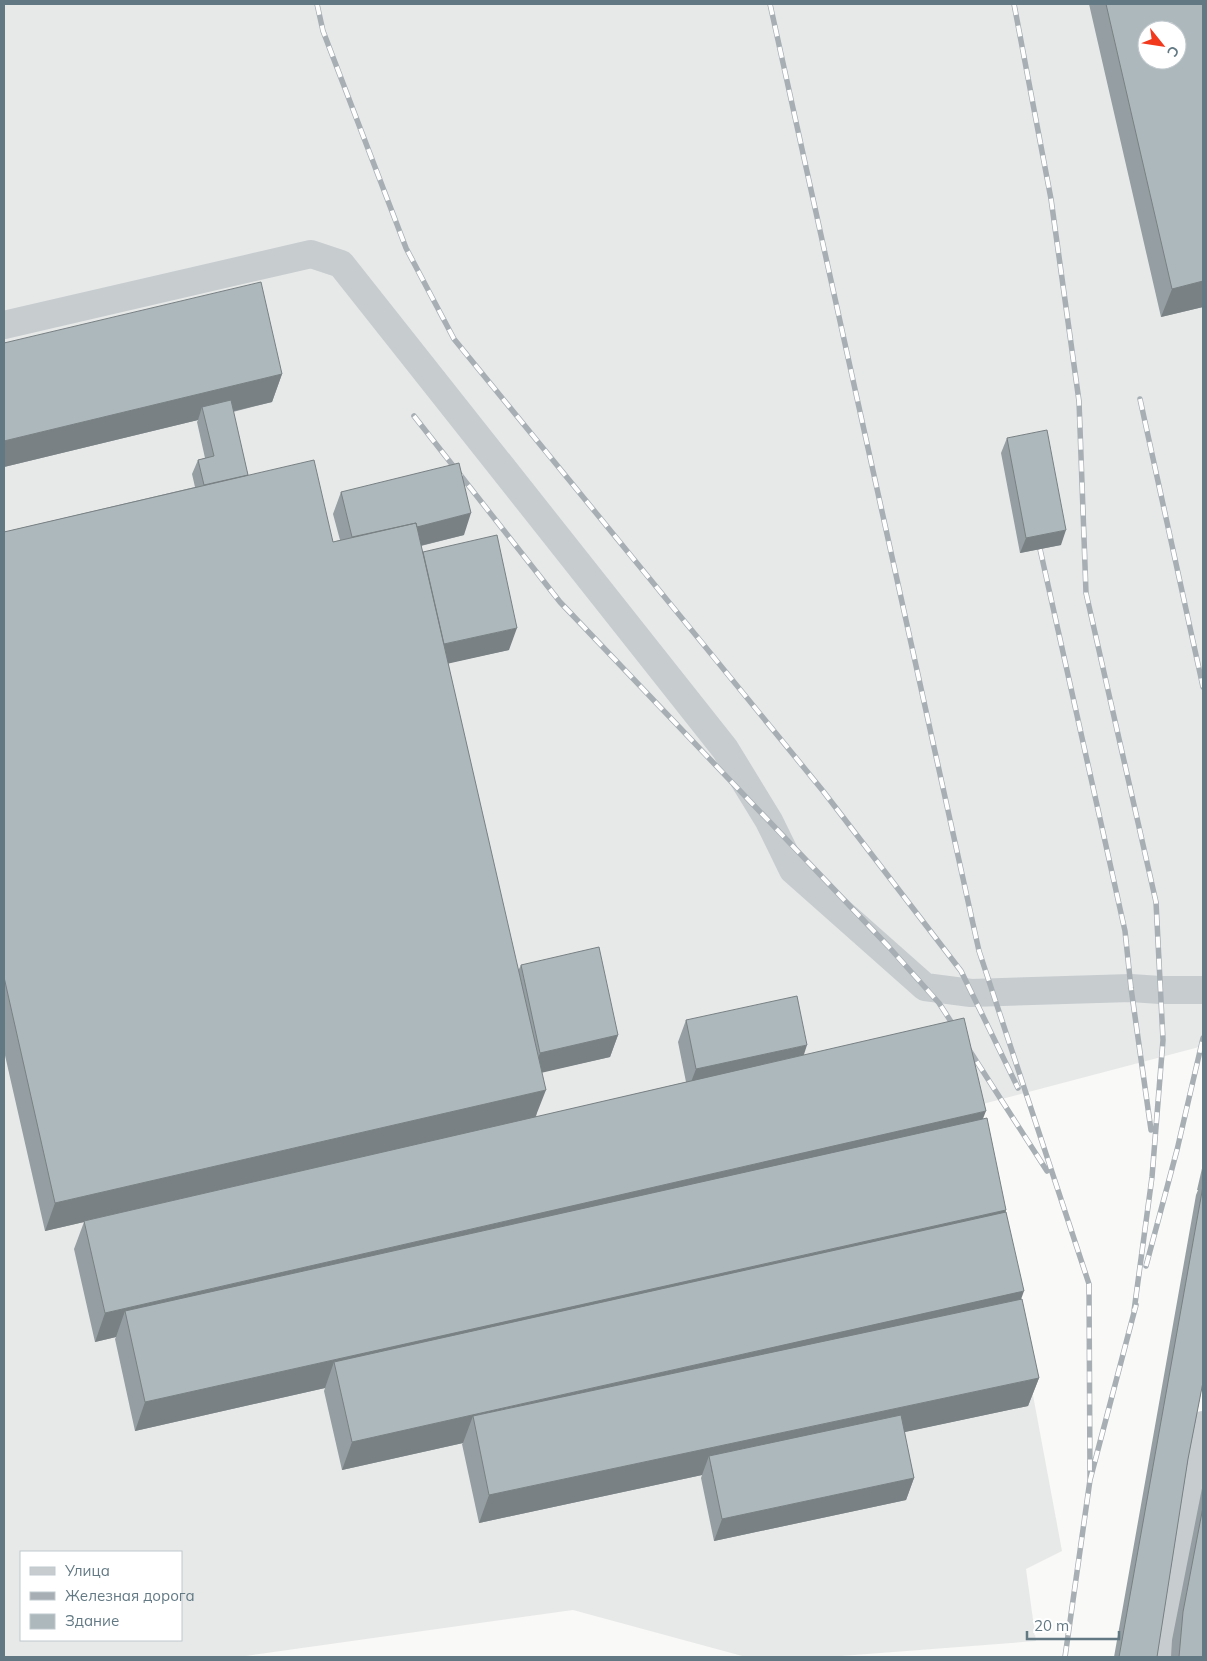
<svg xmlns="http://www.w3.org/2000/svg" width="1207" height="1661" font-family="Mulish,sans-serif">
<style>
.built{fill:#e7e9e8;fill-rule:evenodd}
.lines{fill:none;stroke-linecap:round;stroke-linejoin:round}
.minor{stroke:#c7cccf;stroke-width:28}
.rail-casing{stroke:#a7afb4;stroke-width:5.5}
.rail{stroke:#fff;stroke-width:4;stroke-dasharray:11;stroke-linecap:butt}
.wall{fill:#959ea2}
.shaded-wall{fill:#798184}
.building{fill:#adb8bc;stroke:#798184;fill-rule:evenodd}
</style>
<rect width="100%" height="100%" fill="#f9f9f7"/>
<!-- built -->
<path class="built" d="M4,4h1199v1042l-224,59 83,446 -36,18 10,72 -208,16h-82l-173,-47 -335,47h-234zM1147,30h30v30h-30zM21,1552h160v88h-160z"/>
<g class="lines">
<!-- minor -->
<path class="minor" d="M4,325l307,-71 30,10 384,485 44,72 24,49 132,117 46,6 160,-5 29,2h43
M1160,1657l43,-232"/>
<!-- rail casing -->
<g class="rail-casing">
<path id="rail" d="M317,4l6,27 83,217 48,91 369,452 138,180 57,117
M770,4l209,947 110,333 1,196
M1014,4l37,195 28,202 7,192 70,309 7,138 -11,137 -18,134
M1140,399l63,288
M414,416l146,186 328,344 51,57 108,168
M1040,549l85,382 6,57 20,142
M1146,1266l31,-116 26,-112
M1065,1657l25,-177 46,-175"/>
</g>
<!-- rail -->
<use href="#rail" class="rail"/>
</g>
<!-- wall -->
<path class="wall" d="M1089,4h114v303l-42,10z
M4,343l278,31 -10,28 -39,10 15,63 85,67 7,-2 -7,-26 8,-22 123,43 -43,11 2,6 86,98 -61,13 70,308 3,-6 97,70 -8,22 -68,15 -6,45 150,-35 -8,-40 8,-22 118,35 178,64 24,93 15,88 18,78 -11,28 -124,26 10,46 -8,22 -192,41 -13,-63 1,-3 -223,48 -17,-79 1,-1 -121,27 -18,-79 1,-3 -190,43 -20,-92 1,-2 -21,5 -21,-93 10,-27 -39,9 -41,-180v-519l191,-45 -3,-13 6,-14 7,-2 -8,-36 1,-2 -194,47z
M1007,438l54,107 -41,8 -19,-100z
M1203,1164v218l-15,77 -31,198h-43l82,-462 2,-5h-1z
M1203,1483v174h-32l1,-17z"/>
<!-- shaded-wall -->
<path class="shaded-wall" d="M1203,281v26l-42,10 11,-28z
M282,374l-10,28 -67,16 -3,-11 -4,13 -194,47v-26z
M471,513l-7,22 -118,29 8,-22z
M1066,530l-5,15 -41,8 6,-15z
M517,628l-8,22 -76,17 8,-22z
M618,1035l-8,22 -78,18 8,-22z
M807,1045l-7,22 -112,23 8,-21z
M546,1090l-11,28 -451,103v1l-39,9 10,-28z
M986,1111l-11,28 -850,172 -9,26 -21,5 10,-29z
M1006,1210l-10,28 -662,124 -9,26 -190,43 10,-29z
M1024,1291l-10,28 -541,97 -10,27 -121,27 10,-28z
M1039,1378l-11,28 -316,67 -3,-17 -7,19 -223,48 10,-28z
M914,1478l-8,22 -192,41 8,-22z"/>
<!-- building -->
<path class="building" d="M1106,4h97v277l-31,8zM1147,30h30v30h-30z
M261,282l21,92 -278,67v-98z
M231,400l17,75 -44,10 -6,-25 16,-4 -12,-49z
M1047,430l19,100 -40,8 -19,-100z
M314,460l19,82 83,-19 130,567 -491,113 -51,-226v-445z
M459,463l12,50 -54,14 -1,-4 -64,14 -11,-45z
M497,535l20,93 -73,16 -21,-92z
M599,947l19,88 -78,18 -19,-88z
M797,996l10,49 -111,24 -10,-49z
M964,1018l22,93 -881,202 -21,-92z
M987,1118l19,92 -861,192 -20,-91z
M1203,1186v196l-15,77 -31,198h-38z
M1006,1212l18,79 -672,151 -18,-80z
M1022,1299l17,79 -550,117 -16,-79z
M901,1415l13,63 -192,41 -13,-63z
M1203,1507v150h-24l4,-45z"/>
<!-- border -->
<rect width="1207" height="1661" fill="none" stroke="#627984" stroke-width="10"/>
<!-- legend -->
<rect x="20" y="1551" width="162" height="90" fill="#ffffff" stroke="#c0c9ce"/>
<rect x="30" y="1567" width="25" height="8" fill="#c7cccf" stroke="#c0c9ce"/>
<text x="65" y="1576" font-size="15" fill="#627984">Улица</text>
<rect x="30" y="1592" width="25" height="8" fill="#a7afb4" stroke="#c0c9ce"/>
<text x="65" y="1601" font-size="15" fill="#627984">Железная дорога</text>
<rect x="30" y="1614" width="25" height="15" fill="#adb8bc" stroke="#c0c9ce"/>
<text x="65" y="1626" font-size="15" fill="#627984">Здание</text>
<!-- north arrow -->
<g transform="translate(1162 45) rotate(120)"><circle r="24" fill="#ffffff" stroke="#c0c9ce"/>
<path d="M0-4L9 19L0 12L-9 19Z" fill="#f2391e"/>
<text y="-8" font-size="14" font-weight="bold" text-anchor="middle" fill="#627984">С</text>
</g>
<!-- scale -->
<path d="M1027 1631v8h92v-8" fill="none" stroke="#627984" stroke-width="2.5"/>
<text x="1034" y="1631" font-size="15" fill="#627984" stroke="#ffffff" stroke-width="4" paint-order="stroke">20 m</text>
</svg>
